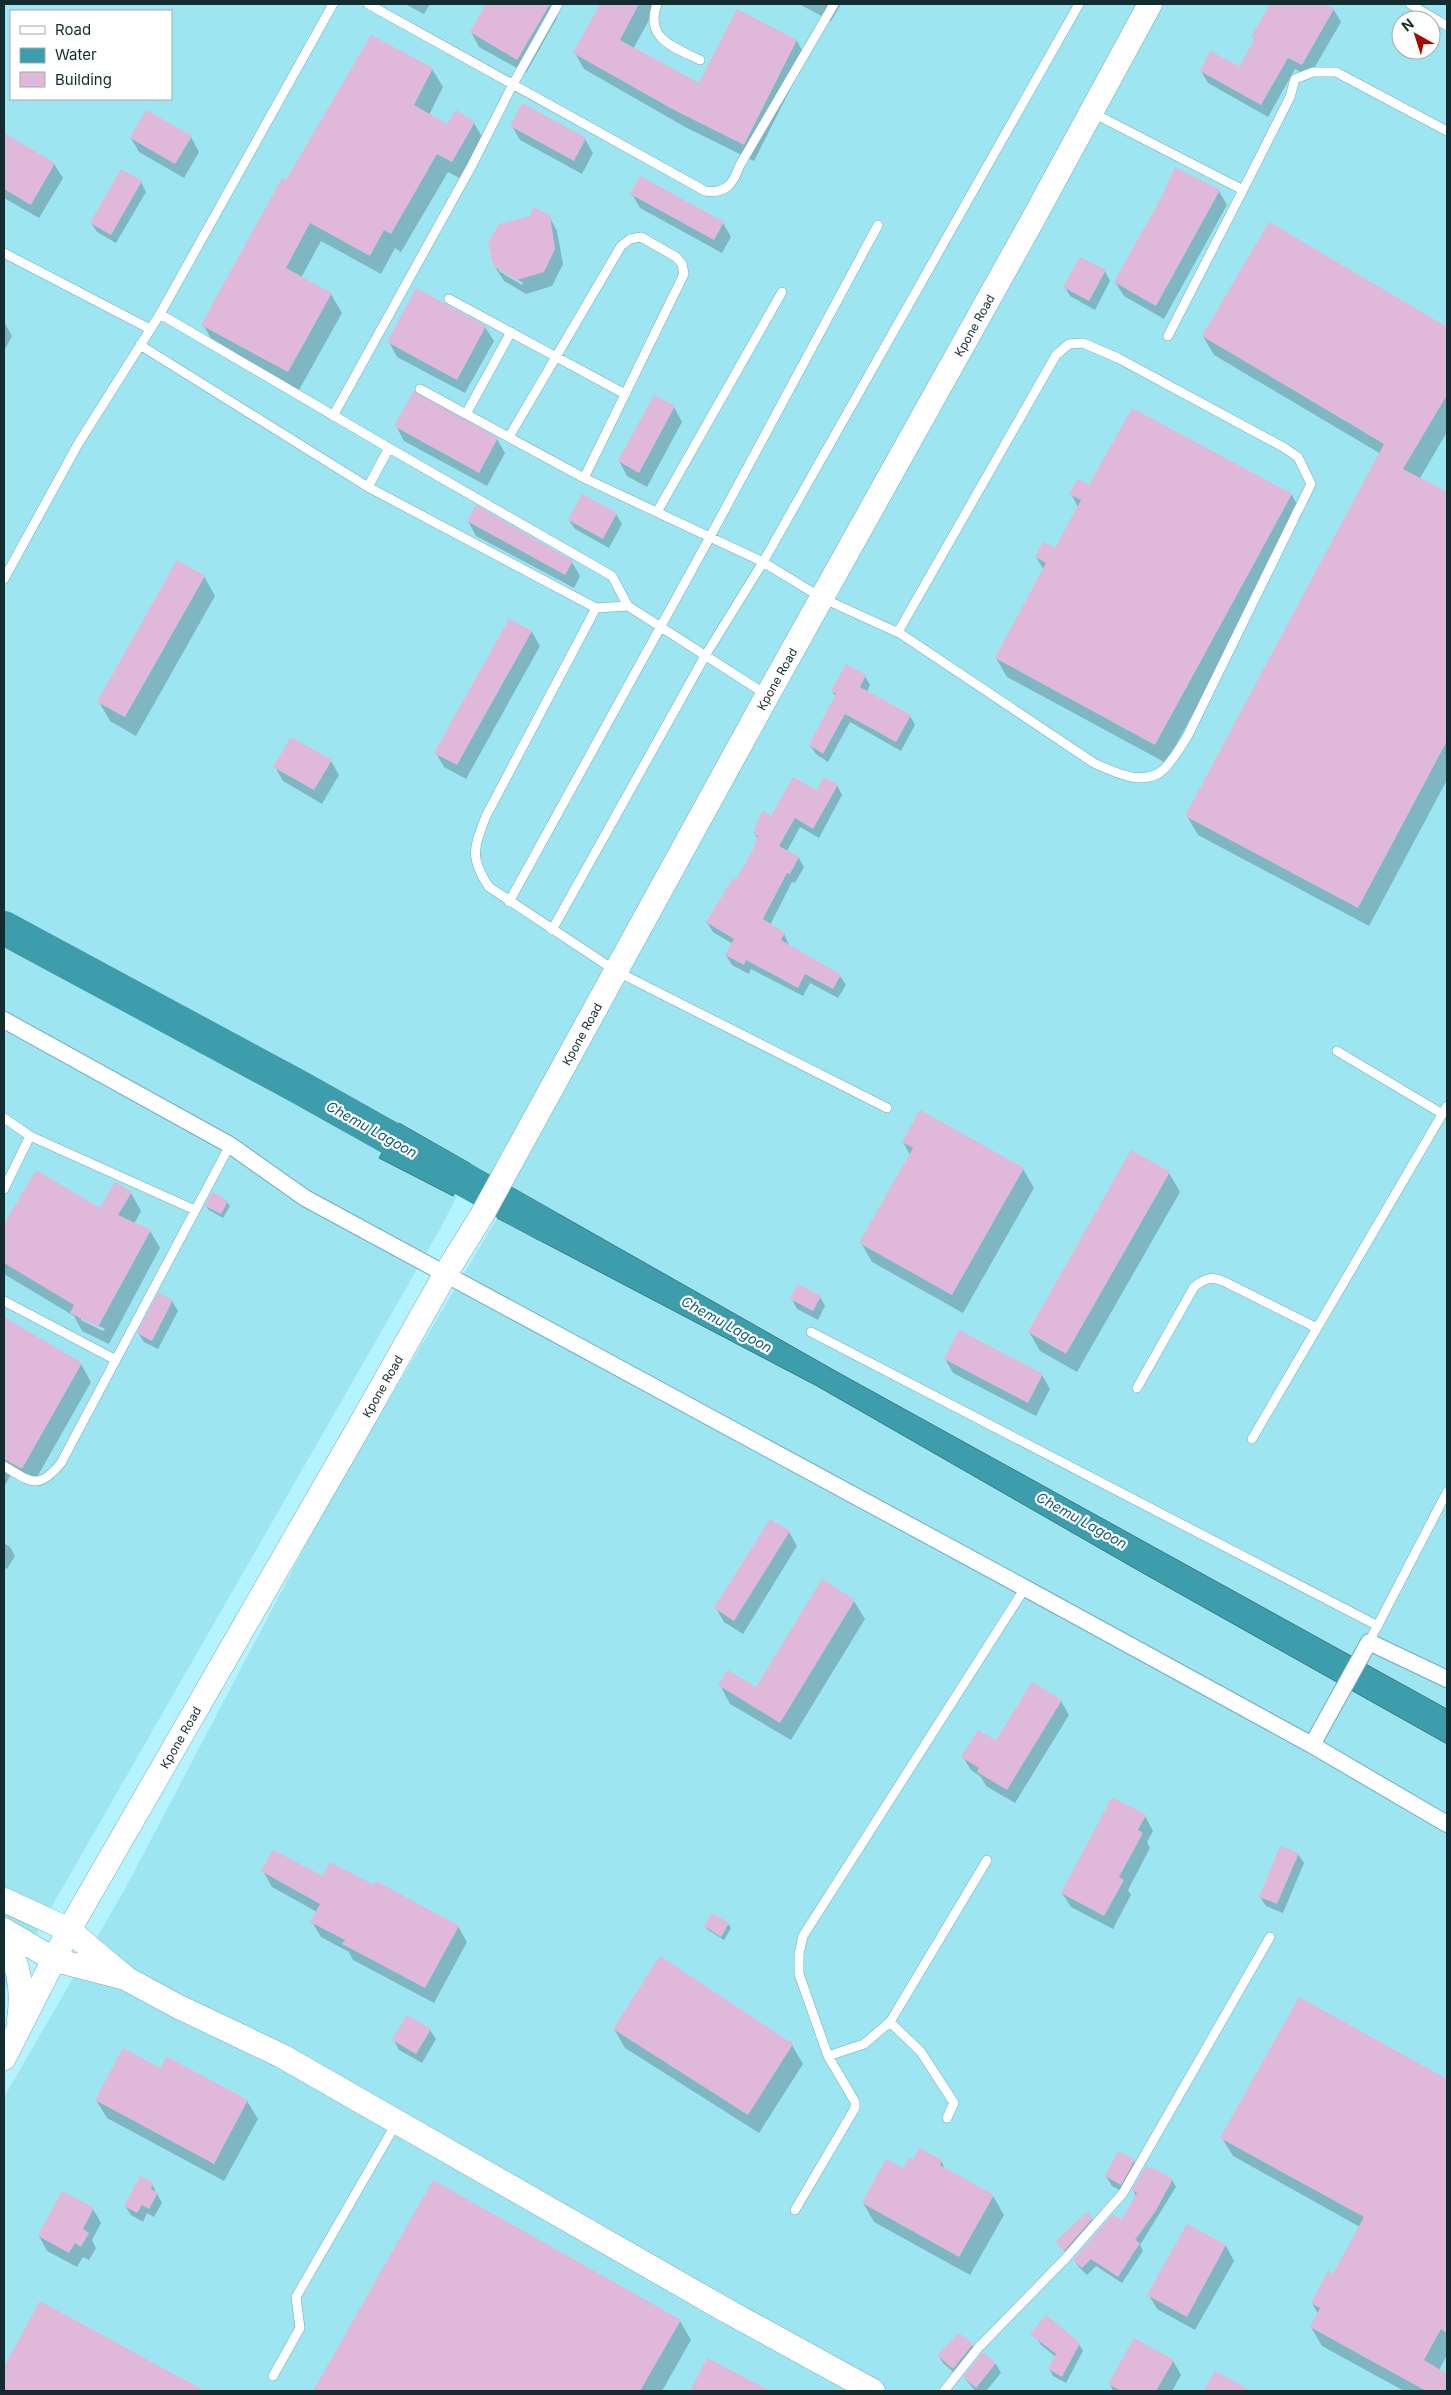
<svg xmlns="http://www.w3.org/2000/svg" width="1451" height="2395" font-family="Inter,sans-serif">
<style>
.built{fill:#9ee5f2;fill-rule:evenodd}
.water{fill:#3e9dac;stroke:#317b87}
.shadow{fill:#0003;fill-rule:evenodd}
.lines{fill:none;stroke-linecap:round;stroke-linejoin:round}
.river{stroke:#3e9dac;stroke-width:34}
.building{fill:#dfb8da}
.lane-casing{stroke:#70acb7;stroke-width:10}
.street-casing{stroke:#70acb7;stroke-width:18}
.secondary-casing{stroke:#70acb7;stroke-width:25}
.lane{stroke:#fff;stroke-width:9}
.street{stroke:#fff;stroke-width:16}
.secondary{stroke:#fff;stroke-width:24}
.labels{text-anchor:middle;dominant-baseline:central;stroke-width:4.5;stroke-linejoin:round;paint-order:stroke}
.street-label{font-size:12px;fill:#122c30;stroke:#fff}
.water-label{font-size:14px;font-style:italic;fill:#0c5c68;stroke:#fff}
</style>
<rect width="100%" height="100%" fill="#b5f3ff"/>
<!-- built -->
<path class="built" d="M4,4h1443v1705l-608,-336 -366,-208 -33,64 -436,761zM11,11h160v88h-160zM1401,20h30v30h-30z
M497,1218l320,168 324,186 306,172v647h-1443v-294l121,-208 204,-388z"/>
<!-- water -->
<path class="water" d="M399,1123l72,41 -18,32 -74,-38z
M513,1188l326,185 608,336v35l-306,-172 -324,-186 -320,-168z"/>
<!-- shadow -->
<path class="shadow" d="M405,4h25l-6,10z
M488,4h61l8,14 -31,55 -47,-26 -8,-15z
M601,4h57l-25,45 67,36 38,-74 59,30 9,17 -52,103 -69,-34 -101,-58 -9,-16z
M799,4h42l-10,17z
M1272,4h51l11,6 7,12 -32,55 -14,-8 -27,48 -60,-34 -7,-12 38,-4 16,-26 -2,-4z
M432,69l11,18 -14,28 19,11 26,-3 11,19 -22,38 -15,-8 -47,80 -6,-4 -14,26 -60,-33 -20,37 30,16 11,19 -43,77 -85,-47 -11,-18 83,-144z
M512,126l73,13 8,14 -11,21 -62,-34z
M4,134l50,30 9,14 -24,40 -35,-20z
M191,137l8,15 -15,26 -45,-26 -8,-14z
M141,182l5,10 -30,51 -19,-11 -6,-9z
M1219,191l8,14 -63,114 -40,-23 -9,-14z
M632,194l91,29 8,14 -9,16 -82,-45z
M549,216l8,15 6,33 -11,22 -26,8 -22,-13 -9,-14zM499,268l24,15 -1,2 -23,-14z
M1270,224l177,104v104l-27,46 27,15v287l-78,146 -171,-91 -11,-19 194,-362 -167,-99 -11,-19z
M1105,271l5,10 -15,29 -25,-14 -5,-9z
M417,290l68,37 9,14 -29,52 -68,-36 -8,-15z
M4,322l8,14 -8,15z
M674,407l8,15 -35,65 -20,-11 -8,-15z
M1132,409l160,86 10,19 -136,249 -159,-86 -11,-19 48,-88 -8,-13 19,-7 23,-43 -7,-13 19,-7z
M396,426l101,13 8,14 -18,33 -83,-45z
M583,496l33,18 6,10 -13,24 -34,-19 -6,-9z
M468,521l104,41 8,14 -6,12 -98,-52z
M204,576l11,20 -79,140 -26,-15 -11,-19z
M510,620l22,12 8,14 -74,133 -22,-12 -8,-14z
M865,676l5,9 -3,7 43,24 5,9 -14,26 -51,-29 -22,40 -12,-8 -6,-9 26,-48 -4,-6z
M331,761l8,14 -17,29 -39,-23 -8,-14z
M837,785l5,10 -23,43 -19,-11 -13,24 11,6 6,10 -9,16 -3,-1 -22,43 14,9 5,11 51,31 6,9 -8,13 -28,-15 -7,13 -52,-27 -2,5 -17,-9 -6,-10 7,-11 -20,-12 -6,-10 29,-40 17,-30 5,-13 -4,-6 17,-15 46,-26z
M903,1142l120,27 11,19 -71,125 -91,-51 -11,-19 49,-88z
M36,1172l64,38 31,-17 10,18 -7,13 16,7 10,17 -51,96 -27,-13 -8,-15 -70,-42v-48zM81,1317l24,12 -2,2 -22,-11z
M1169,1173l11,19 -103,180 -37,-21 -11,-19z
M227,1202l3,4 -7,12 -14,-8 -3,-4z
M820,1297l5,9 -7,14 -21,-11 -5,-10z
M172,1301l6,10 -20,38 -14,-7 -6,-9z
M4,1319l77,45 10,18 -59,104 -21,-12 -7,13z
M945,1359l97,16 8,14 -14,27 -83,-43z
M789,1532l8,14 -54,88 -19,-12 -8,-14z
M4,1543l6,4 5,9 -8,13 -3,-2z
M854,1601l11,18 -74,121 -61,-36 -10,-19 37,3z
M1061,1701l8,14 -54,88 -29,-17 -5,-9 -10,-7 -8,-13 34,-15z
M1145,1816l8,15 -6,11 3,6 -22,42 3,5 -18,34 -42,-22 -9,-14z
M1298,1854l6,9 -21,50 -17,-7 -6,-9z
M263,1871l112,15 83,40 9,16 -33,61 -81,-43 -4,-8 -28,-15 -9,-15 5,-10 -45,-25z
M728,1924l3,4 -7,12 -16,-10 -3,-4z
M1299,1999l148,81v275l-8,15 8,5v16h-43l-82,-45 -11,-19 7,-13 -6,-11 21,-27 27,-49 -127,-71 -11,-18z
M614,2029l178,16 11,19 -44,69 -134,-85z
M430,2030l6,9 -14,24 -23,-13 -5,-10z
M161,2070l86,31 11,18 -34,62 -117,-63 -11,-18z
M941,2161l5,9 47,26 11,19 -34,60 -96,-53 -11,-19 50,-41z
M1134,2161l5,9 -13,23 -14,-7 -6,-10z
M1172,2180l4,7 -36,58 3,6 -21,32 -26,-17 -9,9 -8,-8 -5,-7 48,-38 14,-26 -3,-6z
M433,2182l247,139 11,19 -29,51h-348z
M152,2184l10,19 -8,14 -7,-4 -4,9 -12,-7 -6,-9z
M93,2209l8,14 -9,17 4,8 -7,12 -6,-3 -6,10 -30,-16 -8,-15z
M1092,2219l2,4 -27,31 -10,-11z
M1187,2225l39,21 8,15 -39,69 -38,-21 -8,-14z
M40,2303l162,88h-198v-22z
M959,2335l13,10 4,8 -18,23 -15,-13 -5,-8z
M1036,2337l43,7 4,7 -17,32 -13,-7 -4,-7 7,-12 -15,-12z
M983,2354l13,10 5,9 -15,18h-11l-11,-14z
M707,2360l54,27 2,4h-72z
M1173,2361l8,14 -9,16h-59l-3,-7z"/>
<g class="lines">
<!-- river -->
<path class="river" d="M4,928l295,159 246,138"/>
</g>
<!-- building -->
<path class="building" d="M486,4h64l-33,56 -47,-28z
M600,4h39l-19,36 79,43 38,-74 60,31 -53,105 -70,-35 -101,-57z
M1270,4h56l8,5 -32,56 -14,-7 -27,47 -61,-34 10,-20 29,15 16,-27 -4,-2z
M371,35l62,33 -19,37 33,19 9,-14 19,12 -23,40 -15,-8 -46,80 -7,-4 -14,26 -60,-33 -24,45 46,25 -44,79 -87,-47 81,-147 4,2z
M522,103l64,35 -12,23 -64,-35z
M146,110l46,26 -17,28 -45,-26z
M4,133l51,30 -24,42 -27,-16z
M1175,167l45,23 -64,116 -42,-24 47,-84z
M121,169l21,12 -31,54 -21,-12z
M640,176l84,46 -10,18 -84,-46z
M533,207l17,8 5,34 -11,23 -27,8 -23,-13 -6,-24 11,-19 31,-8z
M1269,222l178,105v68l-44,74 44,23v249l-89,167 -173,-92 199,-372 -182,-108z
M1080,257l26,13 -17,31 -26,-14z
M416,288l70,38 -29,54 -70,-38z
M414,391l84,47 -19,35 -85,-47z
M654,395l21,11 -36,67 -21,-12z
M1132,408l160,86 -137,251 -160,-87 51,-95 -11,-6 8,-15 12,6 26,-48 -12,-6 9,-15 11,6z
M582,494l35,19 -14,26 -35,-19z
M476,505l97,56 -8,14 -98,-54z
M177,560l28,16 -80,141 -28,-15z
M509,619l23,12 -75,134 -23,-12z
M846,664l20,11 -6,12 51,28 -15,27 -51,-28 -22,40 -14,-9 27,-51 -5,-3z
M291,737l41,23 -18,30 -41,-23z
M793,777l24,13 7,-13 14,8 -25,44 -18,-11 -16,28 20,11 -9,17 -3,-1 -24,46 22,14 -4,7 60,35 -8,14 -28,-15 -7,14 -52,-28 -2,5 -19,-10 9,-16 -28,-17 27,-44 3,2 16,-28 6,-16 -5,-3 4,-7 -2,-1 8,-14 8,5z
M920,1110l104,58 -72,127 -93,-52 54,-95 -11,-6z
M1131,1150l39,22 -104,182 -38,-22z
M36,1170l64,38 15,-26 17,10 -14,23 33,15 -53,97 -28,-14 4,-8 -70,-42v-39z
M212,1192l16,9 -7,13 -16,-8z
M798,1284l23,12 -8,15 -23,-12z
M158,1293l15,7 -21,41 -15,-8z
M4,1317l78,46 -60,106 -18,-10z
M959,1330l84,44 -15,29 -84,-44z
M770,1519l20,12 -56,90 -20,-13z
M822,1579l33,21 -75,123 -62,-38 10,-15 28,17z
M1032,1682l30,18 -55,90 -30,-18 2,-4 -18,-11 17,-27 18,10z
M1112,1797l34,18 -8,15 5,3 -24,44 5,3 -20,36 -43,-23z
M1280,1846l19,7 -22,51 -18,-7z
M273,1850l50,26 7,-14 44,23 2,-4 83,45 -34,62 -83,-44 3,-4 -35,-18 10,-18 -59,-33z
M712,1913l17,10 -8,14 -17,-11z
M660,1956l133,88 -45,71 -135,-86z
M1299,1997l148,82v254l-6,-4 -17,31 23,14v17h-21l-116,-64 10,-19 -9,-5 17,-32 5,3 31,-57 -144,-79z
M407,2015l24,14 -15,25 -24,-14z
M123,2048l37,20 7,-11 81,43 -34,64 -119,-64z
M919,2148l23,12 -2,5 54,30 -35,62 -97,-54 24,-44 17,9 6,-10 4,2z
M1118,2151l17,9 -14,25 -16,-9z
M1146,2166l4,3 1,-2 22,12 -18,33 -20,28 5,3 -22,34 -27,-18 -9,9 -9,-8 40,-46 8,6 16,-27 -5,-3z
M140,2176l13,7 -2,6 7,4 -9,16 -7,-4 -5,8 -13,-7z
M433,2180l248,140 -41,71h-327z
M62,2191l32,17 -11,21 6,4 -8,14 -6,-4 -6,10 -31,-17z
M1087,2212l6,6 -29,33 -9,-9z
M1187,2224l39,21 -39,72 -40,-22z
M40,2301l165,90h-201v-24z
M1046,2315l34,28 -18,34 -14,-8 8,-15 -26,-20z
M959,2333l14,11 -20,25 -16,-14z
M1134,2338l40,22 -18,31h-35l-13,-7z
M983,2352l13,11 -20,25 -13,-11z
M707,2358l64,33h-81z
M1215,2371l36,20h-47z"/>
<g class="lines">
<!-- lane casing -->
<g class="lane-casing">
<path id="lane" d="M368,4l337,187c21,3 28,-7 35,-26l94,-161
M657,4c-13,35 17,43 43,56
M1410,4l37,22
M1091,112l152,78 -75,146
M1243,190l47,-93 5,-18 18,-7h23l111,59
M4,253l146,76
M449,299l176,95
M160,314l229,134 223,128 16,30 139,89
M140,345l228,142 228,121 32,-2
M420,389l164,89 179,84 59,36 79,36 193,129c20,9 51,25 70,6 9,-9 16,-21 23,-32l124,-253 -13,-27 -15,-10 -165,-89 -35,-15 -14,1 -13,11 -158,277
M466,414l45,-82
M333,416l138,-249 42,-83 45,-80
M509,437l112,-191 9,-7 11,-2 35,20 6,7 2,10 -100,204
M368,487l21,-39
M657,512l125,-220
M4,579l74,-135 82,-130 173,-310
M596,608l-110,208c-12,32 -17,41 3,71l127,84 271,137
M509,902l201,-365 168,-312
M552,930l153,-274 58,-94 316,-558
M1337,1051l104,62
M4,1118l26,18
M4,1189l26,-53 165,74
M4,1301l112,59
M811,1332l567,294
M1137,1388l57,-101c11,-9 18,-11 31,-5l92,46
M1252,1439l195,-333
M4,1466c27,16 34,25 57,-3l169,-318
M1369,1642l78,-150
M890,2022l31,30 33,51 -7,15
M828,2056l36,-12 26,-22 97,-162
M795,2210l60,-102v-6l-27,-46 -29,-82v-20l4,-18 222,-348
M273,2376l27,-48 -4,-31 101,-175
M944,2391l35,-44 86,-88 58,-66 147,-256"/>
</g>
<!-- street casing -->
<g class="street-casing">
<path id="street" d="M4,1020l226,125 75,53 720,390 287,157 135,79
M1312,1745l57,-103 78,37"/>
</g>
<!-- secondary casing -->
<g class="secondary-casing">
<g id="secondary">
<path d="M4,1900l65,30 58,49 50,27 105,50 440,252 151,83"/>
<path d="M4,1930l51,30 66,17"/>
<path d="M4,1941c17,24 19,52 15,80"/>
<path id="s1" d="M4,2058l65,-128 290,-503 87,-154 36,-58 285,-519 264,-473 119,-219"/>
</g>
</g>
<!-- lane -->
<use href="#lane" class="lane"/>
<!-- street -->
<use href="#street" class="street"/>
<!-- secondary -->
<use href="#secondary" class="secondary"/>
</g>
<g class="labels">
<!-- street labels -->
<g class="street-label">
<text stroke="none"><textPath href="#s1" startOffset="1986">Kpone Road</textPath></text>
<text stroke="none"><textPath href="#s1" startOffset="1581">Kpone Road</textPath></text>
<text stroke="none"><textPath href="#s1" startOffset="1176">Kpone Road</textPath></text>
<text stroke="none"><textPath href="#s1" startOffset="771">Kpone Road</textPath></text>
<text stroke="none"><textPath href="#s1" startOffset="366">Kpone Road</textPath></text>
</g>
<!-- water labels -->
<g class="water-label">
<text transform="translate(372 1129) rotate(29)">Chemu Lagoon</text>
<text transform="translate(727 1324) rotate(29)">Chemu Lagoon</text>
<text transform="translate(1082 1520) rotate(29)">Chemu Lagoon</text>
</g>
</g>
<!-- border -->
<rect width="1451" height="2395" fill="none" stroke="#122c30" stroke-width="10"/>
<!-- legend -->
<rect x="10" y="10" width="162" height="90" fill="#ffffff" stroke="#a0abac"/>
<rect x="20" y="26" width="25" height="8" fill="#ffffff" stroke="#a0abac"/>
<text x="55" y="35" font-size="15" fill="#122c30">Road</text>
<rect x="20" y="48" width="25" height="15" fill="#3e9dac" stroke="#a0abac"/>
<text x="55" y="60" font-size="15" fill="#122c30">Water</text>
<rect x="20" y="72" width="25" height="15" fill="#dfb8da" stroke="#a0abac"/>
<text x="55" y="85" font-size="15" fill="#122c30">Building</text>
<!-- north arrow -->
<g transform="translate(1416 35) rotate(321)"><circle r="24" fill="#ffffff" stroke="#a0abac"/>
<path d="M0-4L9 19L0 12L-9 19Z" fill="#a30e02"/>
<text y="-8" font-size="14" font-weight="bold" text-anchor="middle" fill="#122c30">N</text>
</g>
</svg>
